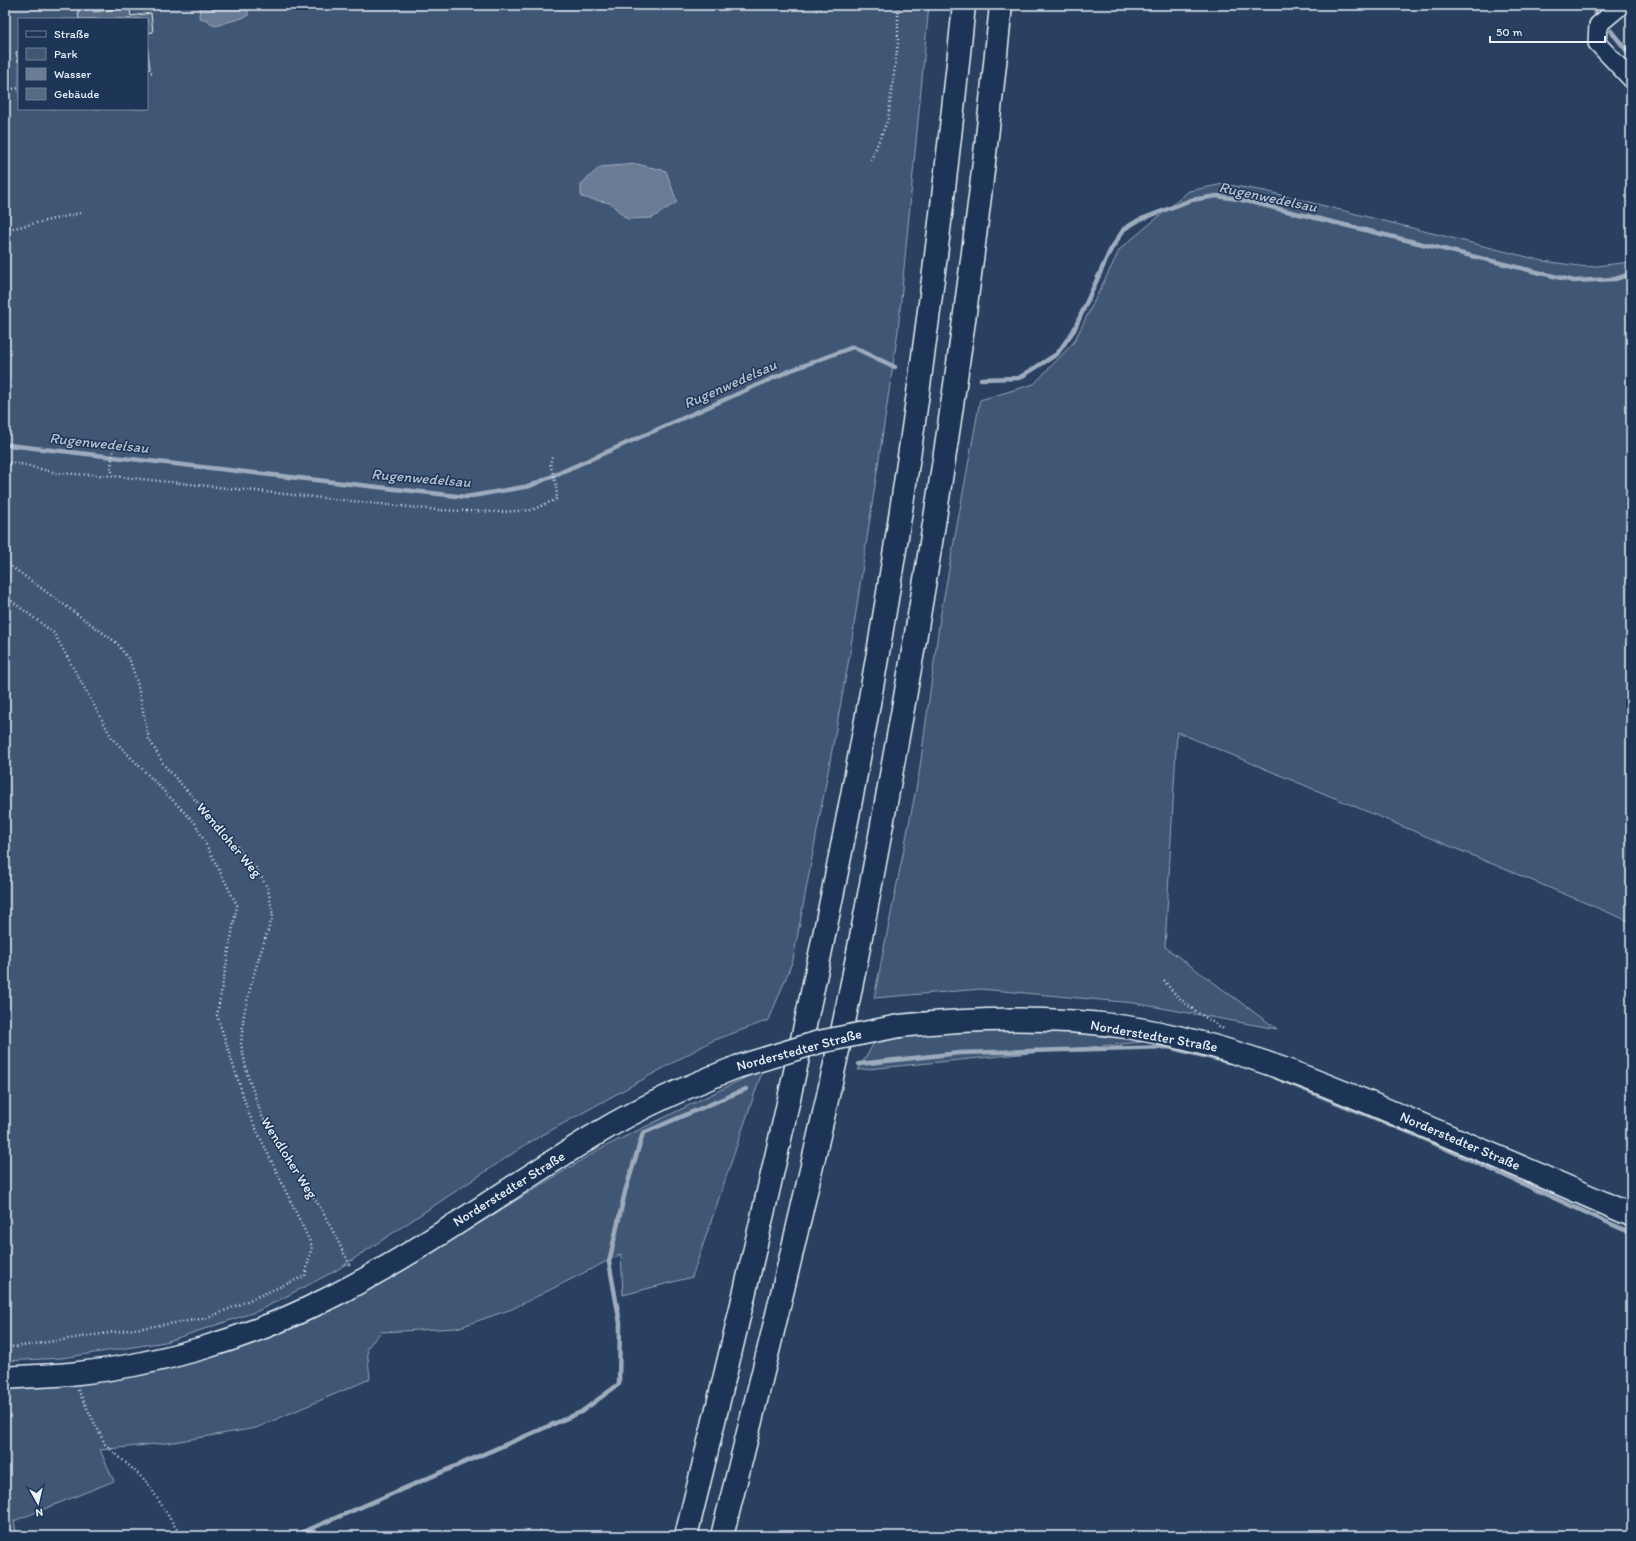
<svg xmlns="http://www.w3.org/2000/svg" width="1636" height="1541" font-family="Itim,sans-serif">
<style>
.green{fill:#415774;stroke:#94a4b6;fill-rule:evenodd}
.water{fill:#6b7c95;stroke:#9dabbd}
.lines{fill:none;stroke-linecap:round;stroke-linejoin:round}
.stream{stroke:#9dabbd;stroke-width:4.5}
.building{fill:#556a83;stroke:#e8f1f8}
.minor-casing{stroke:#e8f1f8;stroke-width:20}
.secondary-casing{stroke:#e8f1f8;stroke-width:25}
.motorway-casing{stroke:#e8f1f8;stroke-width:25}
.path{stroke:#e8f1f8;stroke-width:2.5;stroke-dasharray:1 3;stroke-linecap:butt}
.minor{stroke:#1d3557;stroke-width:17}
.secondary{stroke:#1d3557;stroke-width:22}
.motorway{stroke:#1d3557;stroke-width:22}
.secondary-bridge-casing{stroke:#e8f1f8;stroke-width:25;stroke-linecap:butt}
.secondary-bridge{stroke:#1d3557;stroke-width:22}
.labels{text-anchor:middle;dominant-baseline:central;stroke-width:3;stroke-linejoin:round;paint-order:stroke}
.street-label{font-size:14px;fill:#e8f1f8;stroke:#1d3557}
.water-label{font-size:15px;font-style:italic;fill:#b6c2d0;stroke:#1d3557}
</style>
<rect width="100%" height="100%" fill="#294061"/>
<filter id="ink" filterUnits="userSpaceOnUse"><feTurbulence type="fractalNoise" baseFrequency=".025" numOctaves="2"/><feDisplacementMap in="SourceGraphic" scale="8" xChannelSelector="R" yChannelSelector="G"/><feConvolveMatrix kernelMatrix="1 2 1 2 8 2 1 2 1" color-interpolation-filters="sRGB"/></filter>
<g filter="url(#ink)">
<!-- green -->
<path class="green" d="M5,5h924l-31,326 -49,328 -56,301 -24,60 -57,21 -182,101 -193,128 -79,41 -93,31 -103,16 -57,3zM19,19h128v90h-128z
M1223,184l42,7 278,70 44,6 44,-5v660l-454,-190 -12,215 112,82 -143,-26 -153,-14 -107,9 45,-224 21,-156 40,-218 54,-16 40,-42 46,-93 69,-58z
M954,1026l116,1 72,15 -284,28 16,-27z
M763,1069l-71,208 -69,18 -2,-41 -109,55 -55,19 -76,4 -14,16 3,31 -114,49 -82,14 -74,8 14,31 -100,40 3,15h-12v-151l262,-49 130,-62 201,-124z"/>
<!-- water -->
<path class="water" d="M200,5h48v11c-11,4 -22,6 -32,10l-6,-2 -2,-4 -9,-2z
M637,164l29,7 11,31 -25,16 -25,1 -17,-16 -29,-6v-13l19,-17z"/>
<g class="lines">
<!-- stream -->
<path class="stream" d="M1591,5l5,8
M1611,31l20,25
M981,379l38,-1 38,-24 17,-24 36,-79 14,-22 15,-9 52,-20 26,-4 21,3 336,82 41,-2 16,-5
M8,445l458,52 64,-11 259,-115 64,-24 42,20
M859,1064l100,-11 209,-6 61,15
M1272,1076l144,59 215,98
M294,1536l287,-124 38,-28 1,-61 -11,-61 16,-70 18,-59 103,-44"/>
</g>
<!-- building -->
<path class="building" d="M114,5h15l2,11 20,-3 2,19 -6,1v-14h-68l-1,-9 15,-2 1,4 21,-3z
M147,43l3,26 -3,1z
M19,51v11h-1l-2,-10z"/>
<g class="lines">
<!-- minor casing -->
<g class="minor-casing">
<path id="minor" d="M1622,5l-24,20 -1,18 34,36"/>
</g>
<!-- secondary casing -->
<g class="secondary-casing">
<path id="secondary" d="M899,1026c76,-8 151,-10 227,1 99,15 190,53 282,92 74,31 149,63 223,96
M5,1378c22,-2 43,-2 65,-4 87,-8 177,-35 255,-74 95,-47 182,-112 273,-167 44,-27 91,-47 139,-66"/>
</g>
<!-- motorway casing -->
<g class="motorway-casing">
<path id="motorway" d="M686,1536c69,-281 135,-563 186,-849 40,-226 69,-454 92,-682
M722,1536c40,-157 78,-314 113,-472 22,-99 40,-200 58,-300 46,-251 83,-504 108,-759"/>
</g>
<!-- path -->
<path class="path" d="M816,10l7,-5
M147,73l7,-1
M5,90l14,-2
M871,160l17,-41 10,-76v-38
M5,230l76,-17
M5,463h11l41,10 56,3 324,34 64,2 31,-2 25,-11 -1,-15 -6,-20 2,-7
M113,476l-2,-9 3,-22
M5,562l112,81 13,18 7,21 12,57 15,26 92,103 12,21 5,26 -18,55 -11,43 -3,31 7,33 14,39 60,94 29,57
M5,596l49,37 58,105 83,85 42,82 -20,110 32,99 63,132 -7,30 -97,42 -193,29 -10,-1
M1164,980c15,23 38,35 61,50
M78,1390l27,54 42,38 34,54"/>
<!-- minor -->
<use href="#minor" class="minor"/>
<!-- secondary -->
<use href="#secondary" class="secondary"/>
<!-- motorway -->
<use href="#motorway" class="motorway"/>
<!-- secondary-bridge casing -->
<g class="secondary-bridge-casing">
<path id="secondary-bridge" d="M737,1067l82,-25 80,-16"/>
</g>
<!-- secondary-bridge -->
<use href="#secondary-bridge" class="secondary-bridge"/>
</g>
</g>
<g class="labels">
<!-- street labels -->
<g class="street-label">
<text transform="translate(229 840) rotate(50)">Wendloher Weg</text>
<text transform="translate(1154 1036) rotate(10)">Norderstedter Straße</text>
<text transform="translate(799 1050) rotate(-15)">Norderstedter Straße</text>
<text transform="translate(1460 1141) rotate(23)">Norderstedter Straße</text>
<text transform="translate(289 1158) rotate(58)">Wendloher Weg</text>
<text transform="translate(509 1189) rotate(-32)">Norderstedter Straße</text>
</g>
<!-- water labels -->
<g class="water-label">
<text transform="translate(1268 197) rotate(12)">Rugenwedelsau</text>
<text transform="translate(730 384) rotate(-24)">Rugenwedelsau</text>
<text transform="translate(99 443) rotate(6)">Rugenwedelsau</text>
<text transform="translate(421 478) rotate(5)">Rugenwedelsau</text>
</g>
</g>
<!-- margin -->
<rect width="1636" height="1541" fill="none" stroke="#1d3557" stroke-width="20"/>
<rect x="10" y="10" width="1616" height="1521" fill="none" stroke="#e8f1f8" stroke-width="1.5" filter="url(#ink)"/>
<!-- legend -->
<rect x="18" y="18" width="130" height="92" fill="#1d3557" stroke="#6e8097"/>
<rect x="26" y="31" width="20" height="6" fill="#1d3557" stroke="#6e8097"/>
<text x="54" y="38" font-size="12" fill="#e8f1f8">Straße</text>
<rect x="26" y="48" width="20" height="12" fill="#415774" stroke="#6e8097"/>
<text x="54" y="58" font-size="12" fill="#e8f1f8">Park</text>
<rect x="26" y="68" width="20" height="12" fill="#6b7c95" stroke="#6e8097"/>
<text x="54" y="78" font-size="12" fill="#e8f1f8">Wasser</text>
<rect x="26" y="88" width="20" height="12" fill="#556a83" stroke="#6e8097"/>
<text x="54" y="98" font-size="12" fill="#e8f1f8">Gebäude</text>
<!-- north arrow -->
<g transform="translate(38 1503) rotate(172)" stroke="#1d3557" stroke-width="3" paint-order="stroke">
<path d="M0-3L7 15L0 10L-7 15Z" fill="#e8f1f8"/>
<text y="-6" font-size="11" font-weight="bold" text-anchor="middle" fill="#e8f1f8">N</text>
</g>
<!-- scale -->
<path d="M1490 36v6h115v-6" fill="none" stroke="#e8f1f8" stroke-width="2"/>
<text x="1496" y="36" font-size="12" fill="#e8f1f8" stroke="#1d3557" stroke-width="3" paint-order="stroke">50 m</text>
</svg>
